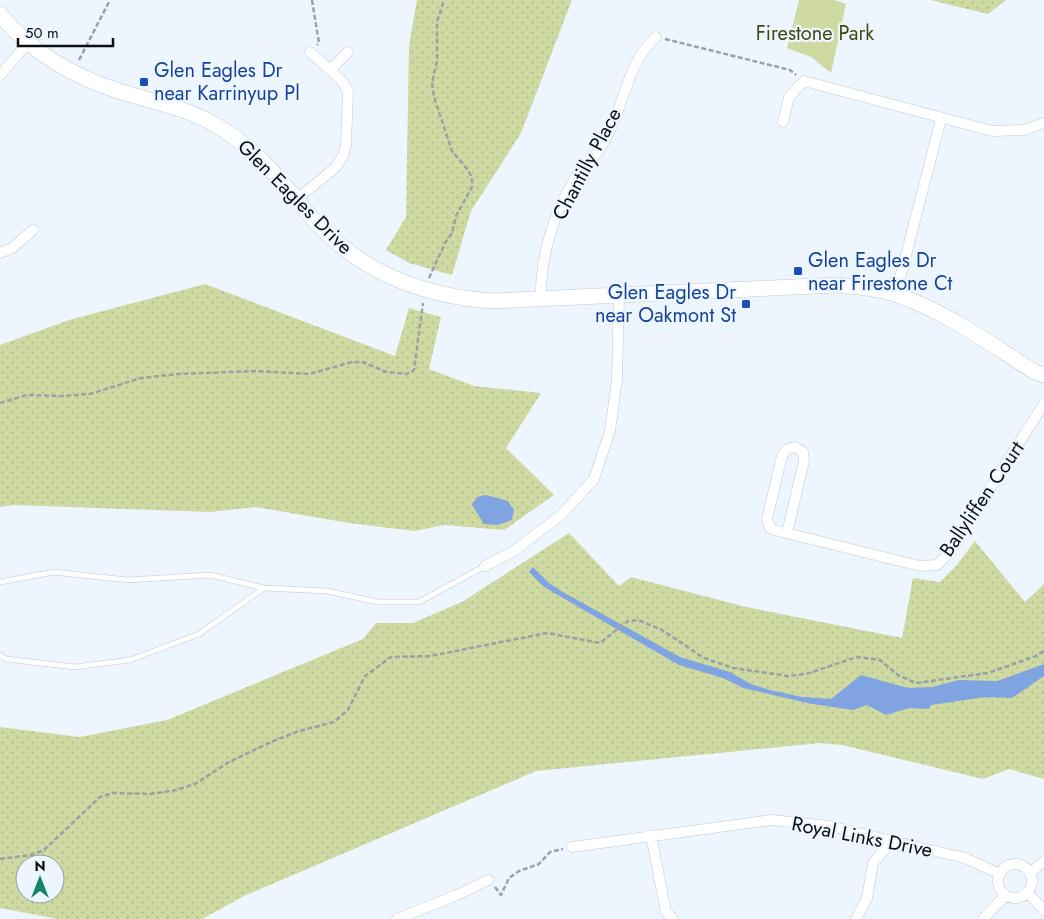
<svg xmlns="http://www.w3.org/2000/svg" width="1044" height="919" font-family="Jost,sans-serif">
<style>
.grass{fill:url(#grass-dots);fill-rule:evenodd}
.park{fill:#cedaa1}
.water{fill:#80a4e2}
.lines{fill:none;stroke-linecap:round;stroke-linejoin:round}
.lane-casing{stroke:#c0c8d0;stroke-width:6}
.street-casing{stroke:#c0c8d0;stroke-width:11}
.secondary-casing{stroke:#c0c8d0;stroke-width:16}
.path{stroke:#9aa1a7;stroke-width:2.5;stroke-dasharray:5 2.5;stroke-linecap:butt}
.lane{stroke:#fff;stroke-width:5}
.street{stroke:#fff;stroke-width:10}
.secondary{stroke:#fff;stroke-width:15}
.transit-dot{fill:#1a4fb4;stroke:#edf6fe;stroke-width:2}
.labels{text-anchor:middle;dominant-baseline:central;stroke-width:4.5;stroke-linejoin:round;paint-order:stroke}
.park-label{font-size:20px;fill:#3f470f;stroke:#edf6fe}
.transit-label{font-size:20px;fill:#164399;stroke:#edf6fe;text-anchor:start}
.street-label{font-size:20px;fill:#0d1012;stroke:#edf6fe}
</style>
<defs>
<pattern id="grass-dots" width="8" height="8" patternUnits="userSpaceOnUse" patternTransform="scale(1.25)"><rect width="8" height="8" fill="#cedaa1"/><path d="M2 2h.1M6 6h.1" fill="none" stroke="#b0ba8a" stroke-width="1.8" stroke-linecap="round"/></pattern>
</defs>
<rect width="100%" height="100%" fill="#edf6fe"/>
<!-- grass -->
<path class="grass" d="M417,0h155l-51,133 -50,78 -19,64 -43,-12 -23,-13 20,-33 3,-171z
M930,0h76l-18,14z
M205,284l190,72 14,-48 32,9 -12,52 45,17 67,7 -35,55 48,47 -50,35 -60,-5 -29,6 -66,-8 -93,-16 -46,5 -197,-7 -13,2v-162l69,-25z
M569,533l50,53 12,-9 115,30 156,31 11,-60 27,4 16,-16 19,-25 50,61 19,-18v195l-35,-10 -26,10 -141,-34 -22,-2 -284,28 -292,125 -42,23h-144l-58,-11v-181l80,10 87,-17 196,-81 13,-16h37l49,-21zM25,864h30v30h-30z"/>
<!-- park -->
<path class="park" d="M799,0h35l12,4 -15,69 -20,-16 -24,-9z"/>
<!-- water -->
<path class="water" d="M486,495l22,6 6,9 -2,10 -15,5 -13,-1 -12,-19 5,-8z
M533,567l16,16 12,8 119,66 50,15 21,12 19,6 32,7 29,2 30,-24 47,13 24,-1 27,-7 38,1 47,-17v12l-32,22 -26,-1 -55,8 -2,4 -20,-1 -23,7 -19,-10 -14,5 -41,-6 -69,-16 -20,-10 -44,-13 -135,-78 -15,-15z"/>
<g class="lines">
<!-- lane casing -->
<g class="lane-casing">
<path id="lane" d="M0,582l54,-10 73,8 83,-5 54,13 -65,46 -69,26 -55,7 -69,-8 -6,-4
M264,588l63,3 51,11h41l66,-36"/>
</g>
<!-- street casing -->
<g class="street-casing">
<path id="street" d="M330,70l18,-18
M0,75l28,-32
M783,122l6,-25 15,-16 188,50 32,-1 20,-7
M297,199l39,-32 7,-11 3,-11 2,-54 -7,-11 -31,-28
M0,253l12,-5 21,-18
M896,294l45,-175
M541,299c-1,-40 12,-85 33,-119 5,-8 14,-15 20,-23 7,-8 13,-20 17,-29 14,-31 19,-68 45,-91
M787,533l17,-72 -1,-9 -8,-5 -8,2 -5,7 -15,63 3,9 4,2 146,36 17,-1 10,-10 97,-151
M485,566l29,-15 47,-36 33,-36 16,-48 7,-52 2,-83
M651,835l15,77 7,7
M572,847l199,-27 59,6 62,15 73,17 35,16
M998 881a17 17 0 1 1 34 0a17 17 0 1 1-34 0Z
M1030,873l14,-12
M1027,892l17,18
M397,919l60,-24 31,-15
M856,919l11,-21 6,-35 19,-22
M983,919l23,-24"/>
</g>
<!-- secondary casing -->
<g class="secondary-casing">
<path id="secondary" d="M0,14c29,37 74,63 119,77 34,11 69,17 100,36 43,26 62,55 94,92 47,53 111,78 181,82l342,-16c21,2 42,3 61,10 50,17 93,49 138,77l9,3"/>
</g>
<!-- path -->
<path class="path" d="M312,0l7,43 -2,2
M665,39l125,31 6,5
M79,60l31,-60
M429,278l16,-35 7,-10 4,-17 16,-29v-9l-4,-8 -16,-19 -18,-54 -2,-14 5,-22v-39l7,-22
M0,403l27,-8 35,1 28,-2 51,-16 37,-4 78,-3 53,3 43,-12h11l23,10 21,2 7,-4 9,-67
M0,859l31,-4 13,-5 56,-53 13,-4 37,1 26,-4 19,-6 34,-22 42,-20 28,-11 35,-9 14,-12 17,-34 26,-19 39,-1 117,-23 53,10 28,-22 10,-1 24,10 42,28 29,10 55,8 18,-2 51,-17 23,3 18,15 18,8 72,-10 48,-17 8,-5
M495,887l6,8 8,-17 10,-7 20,-7 11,-12 13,-3"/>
<!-- lane -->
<use href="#lane" class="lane"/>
<!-- street -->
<use href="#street" class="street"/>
<!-- secondary -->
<use href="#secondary" class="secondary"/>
</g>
<!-- markers -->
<g class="transit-dot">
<rect x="139" y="77" width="10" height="10" rx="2.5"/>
<rect x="793" y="266" width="10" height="10" rx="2.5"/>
<rect x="741" y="299" width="10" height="10" rx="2.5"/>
</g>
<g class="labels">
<!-- park labels -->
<g class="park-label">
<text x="815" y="33">Firestone Park</text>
</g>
<!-- transit labels -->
<g class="transit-label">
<text x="154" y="70">Glen Eagles Dr<tspan x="154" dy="23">near Karrinyup Pl</tspan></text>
<text x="808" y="260">Glen Eagles Dr<tspan x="808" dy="23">near Firestone Ct</tspan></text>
<text x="736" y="292" text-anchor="end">Glen Eagles Dr<tspan x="736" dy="23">near Oakmont St</tspan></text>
</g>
<!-- street labels -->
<g class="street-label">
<text transform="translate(587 164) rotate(-62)">Chantilly Place</text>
<text transform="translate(295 197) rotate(45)">Glen Eagles Drive</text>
<text transform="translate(982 499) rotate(-56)">Ballyliffen Court</text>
<text transform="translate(862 837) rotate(11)">Royal Links Drive</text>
</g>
</g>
<!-- north arrow -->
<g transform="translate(40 879)"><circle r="24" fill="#edf6fe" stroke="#939aa0"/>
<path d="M0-4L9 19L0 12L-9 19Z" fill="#128666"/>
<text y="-8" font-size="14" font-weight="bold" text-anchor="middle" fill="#0d1012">N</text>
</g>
<!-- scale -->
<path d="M18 38v8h95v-8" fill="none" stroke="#0d1012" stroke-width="2.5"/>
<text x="25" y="38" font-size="15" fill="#0d1012" stroke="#edf6fe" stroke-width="4" paint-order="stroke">50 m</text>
</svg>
